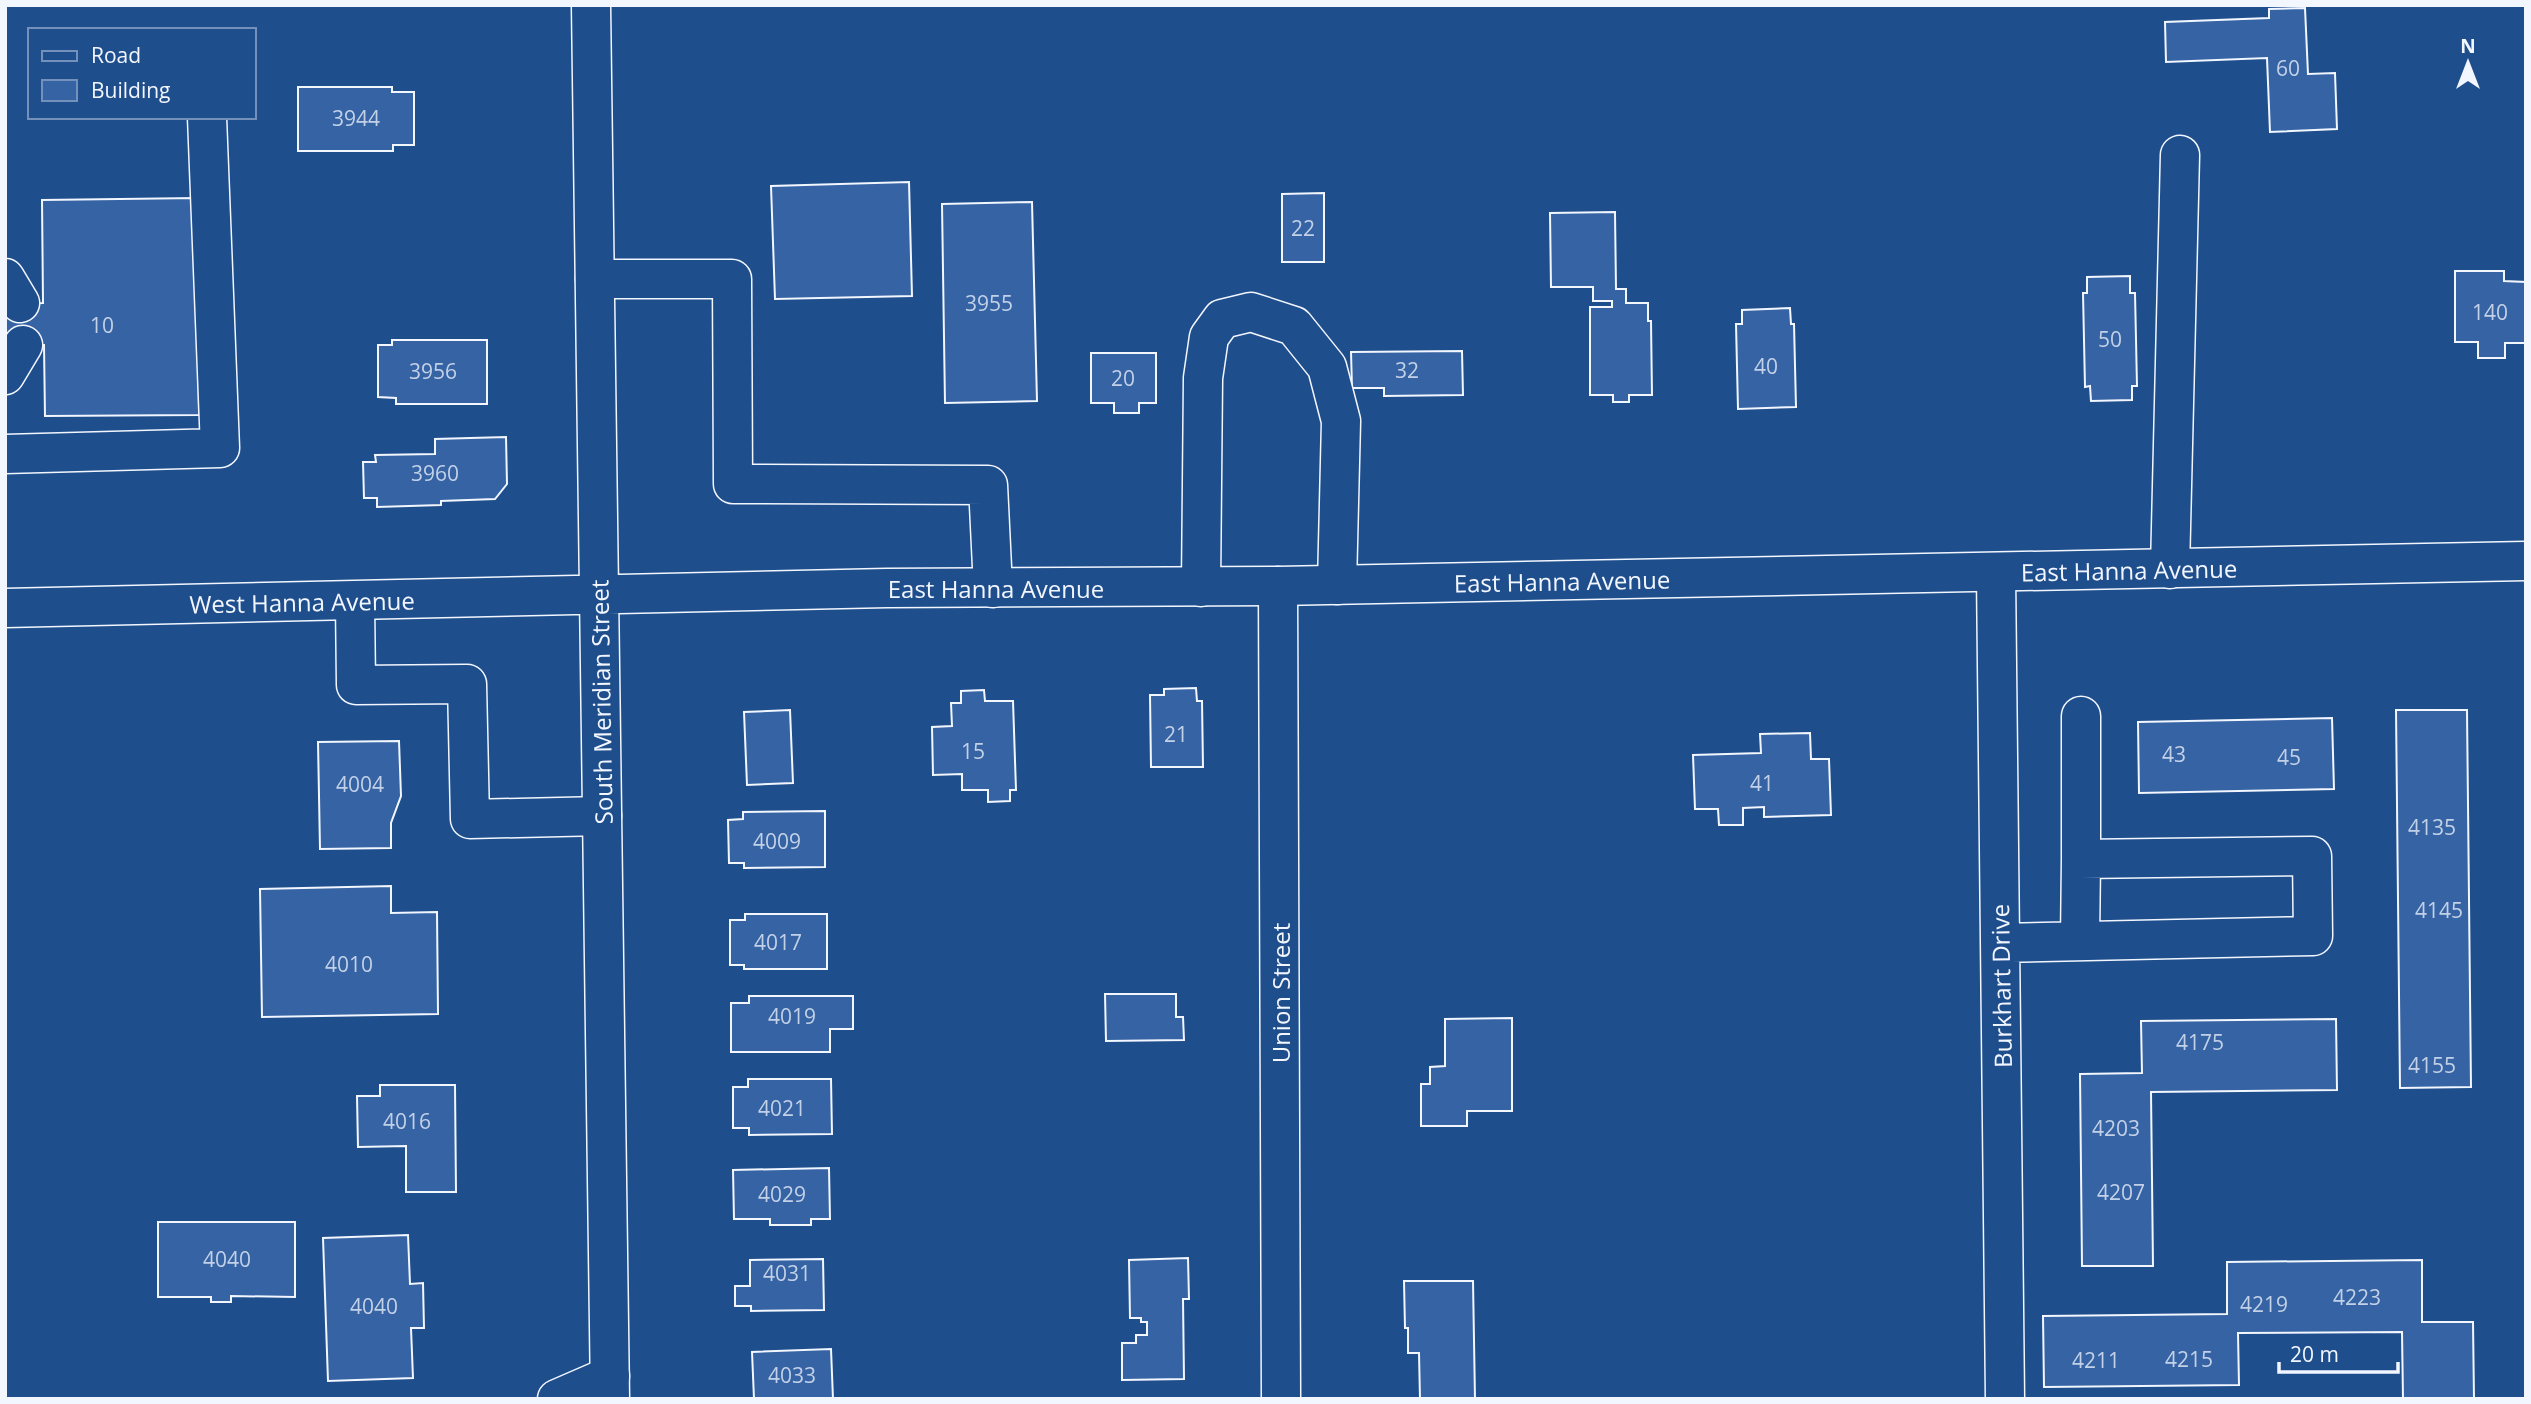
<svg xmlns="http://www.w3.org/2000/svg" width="2531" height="1404" font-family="'Open Sans',sans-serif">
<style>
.building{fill:#3563a3;stroke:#f2f6ff;stroke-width:2}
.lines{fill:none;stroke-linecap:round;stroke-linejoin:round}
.minor-casing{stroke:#f2f6ff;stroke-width:41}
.major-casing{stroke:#f2f6ff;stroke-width:41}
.minor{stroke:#1f4e8c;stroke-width:38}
.major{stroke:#1f4e8c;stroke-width:38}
.labels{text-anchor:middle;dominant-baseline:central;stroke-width:5;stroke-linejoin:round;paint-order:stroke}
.number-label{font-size:21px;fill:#c3d1e8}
.street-label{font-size:24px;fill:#f2f6ff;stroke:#1f4e8c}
</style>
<rect width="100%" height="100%" fill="#1f4e8c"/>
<!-- building -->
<path class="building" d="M2305,8l3,66 27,-1 2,56 -67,3 -3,-74 -101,4 -1,-40 104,-4v-9z
M298,87h94v5h22v53h-21v6h-95z
M909,182l3,114 -137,3 -4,-113z
M1324,193v69h-42v-68z
M197,198l2,217 -154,1 -1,-71 -39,1v-42l38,-1 -1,-103z
M1032,202l5,199 -92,2 -3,-199z
M1615,212l1,77h10v14h22v18h3l1,74h-23v7h-16v-7h-23v-88h22v-6h-19v-14h-42l-1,-74z
M2455,271h49v10l22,1v61h-21v15h-27v-16h-23z
M2130,276v17h5l2,93h-5v14l-41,1 -1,-15 -5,1 -2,-94h4v-16z
M1790,308l1,16h3l2,83 -58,2 -2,-85h6v-14z
M392,340h95v64h-91v-6l-18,-1v-52h14z
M1462,351l1,44 -79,1v-8h-32l-1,-36z
M1091,353h65v50h-17v10h-25v-10h-23z
M506,437l1,47 -12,15 -54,2v4l-64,2v-9h-13l-1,-36h13l-1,-7 60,-1v-15z
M1196,688l1,13h5l1,66h-52l-1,-72h14v-6z
M984,690l1,11h28l3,89h-6v11l-22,1v-12h-26v-16l-29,1 -1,-48 20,-1 -1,-23h10v-12z
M790,710l3,73 -46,2 -3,-73z
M2396,710h71l4,377 -71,1z
M2332,718l2,71 -195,4 -1,-71z
M1810,733l1,26h18l2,56 -67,2v-10l-21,1v17h-24l-1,-16h-23l-2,-54 68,-2 -1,-19z
M399,741l2,55 -10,27v25l-71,1 -2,-107z
M825,811v56l-81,1v-5h-15l-1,-43 15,-1v-7z
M391,886v27l46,-1 1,102 -176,3 -2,-128z
M745,914h82v55h-83v-4h-14v-45h15z
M1105,994h71v23h7l1,23 -78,1z
M749,996h104v33h-23v23h-99v-49h18z
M1512,1018v93h-45v15h-46v-42h9v-17l15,-1v-47z
M2336,1019l1,71 -186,2 2,174h-71l-2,-192 62,-1 -1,-52z
M748,1079h83l1,55 -83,1v-7h-16v-41h15z
M380,1085h75l1,107h-50v-46l-48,1 -1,-51h23z
M829,1168l1,51h-19v6h-41v-6h-36l-1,-49z
M158,1222h137v75l-64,-1v6h-20v-5h-53z
M408,1235l2,49 13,-1 1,45h-13l2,50 -85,3 -5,-143z
M1188,1258l1,41h-6l1,80 -62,1v-37h14v-8h11v-13h-6v-4h-11l-1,-58z
M823,1259l1,51 -73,1v-5h-16v-20h15v-26z
M2422,1260v62h51l1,77h-71l-1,-67 -164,1 1,52 -195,2 -1,-71 184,-2v-52z
M1404,1281h69l2,118h-55l-1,-46h-11v-25h-3z
M831,1349l2,50h-79l-2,-47z"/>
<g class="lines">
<!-- minor casing -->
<g class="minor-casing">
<path id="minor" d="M5,278l15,25
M595,279h137l1,205 255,1 5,103
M5,375l18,-30
M5,454l215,-6 -13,-331
M2170,569l10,-414
M1996,573l9,826
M1278,586l3,813
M1201,587l2,-209 6,-41 13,-18 29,-7 43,14 33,41 14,54 -4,164
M355,601l1,84 111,-1 3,135 132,-3
M2080,941l1,-82
M2000,943l313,-7 -1,-80 -231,3v-143
M557,1399l53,-23"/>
</g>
<!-- major casing -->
<g class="major-casing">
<path id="major" d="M591,5l19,1394
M5,608l882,-20 391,-2 1248,-25"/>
</g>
<!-- minor -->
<use href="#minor" class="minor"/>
<!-- major -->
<use href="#major" class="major"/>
</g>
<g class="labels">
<!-- number labels -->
<g class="number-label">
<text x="2288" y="68">60</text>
<text x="356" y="118">3944</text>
<text x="1303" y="228">22</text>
<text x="989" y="303">3955</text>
<text x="2490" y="312">140</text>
<text x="102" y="325">10</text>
<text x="2110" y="339">50</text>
<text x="1766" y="366">40</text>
<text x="1407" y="370">32</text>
<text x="433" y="371">3956</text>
<text x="1123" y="378">20</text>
<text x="435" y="473">3960</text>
<text x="1176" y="734">21</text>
<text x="973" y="751">15</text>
<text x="2174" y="754">43</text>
<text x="2289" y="757">45</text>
<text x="1762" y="783">41</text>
<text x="360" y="784">4004</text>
<text x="2432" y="827">4135</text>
<text x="777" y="841">4009</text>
<text x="2439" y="910">4145</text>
<text x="778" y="942">4017</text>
<text x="349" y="964">4010</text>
<text x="792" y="1016">4019</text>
<text x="2200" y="1042">4175</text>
<text x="2432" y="1065">4155</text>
<text x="782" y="1108">4021</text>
<text x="407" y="1121">4016</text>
<text x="2116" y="1128">4203</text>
<text x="2121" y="1192">4207</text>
<text x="782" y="1194">4029</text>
<text x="227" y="1259">4040</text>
<text x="787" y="1273">4031</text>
<text x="2357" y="1297">4223</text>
<text x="2264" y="1304">4219</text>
<text x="374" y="1306">4040</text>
<text x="2189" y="1359">4215</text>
<text x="2096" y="1360">4211</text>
<text x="792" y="1375">4033</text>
</g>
<!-- street labels -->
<g class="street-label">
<text transform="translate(2129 570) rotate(-1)">East Hanna Avenue</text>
<text transform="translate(1562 581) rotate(-1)">East Hanna Avenue</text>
<text x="996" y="588">East Hanna Avenue</text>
<text transform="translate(302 602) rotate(-1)">West Hanna Avenue</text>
<text transform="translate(601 702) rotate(-91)">South Meridian Street</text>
<text transform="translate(2001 986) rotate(-91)">Burkhart Drive</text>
<text transform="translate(1280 993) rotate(-90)">Union Street</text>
</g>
</g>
<!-- border -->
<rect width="2531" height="1404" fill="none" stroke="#f2f6ff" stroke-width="14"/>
<!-- legend -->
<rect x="28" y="28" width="228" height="91" fill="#1f4e8c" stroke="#7391ba" stroke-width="2"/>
<rect x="42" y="51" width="35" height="10" fill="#1f4e8c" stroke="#7391ba" stroke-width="2"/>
<text x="91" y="63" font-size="21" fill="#f2f6ff">Road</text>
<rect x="42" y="80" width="35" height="21" fill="#3563a3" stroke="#7391ba" stroke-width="2"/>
<text x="91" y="98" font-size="21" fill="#f2f6ff">Building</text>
<!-- north arrow -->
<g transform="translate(2468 63)" stroke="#1f4e8c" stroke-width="5" paint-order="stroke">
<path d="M0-5L12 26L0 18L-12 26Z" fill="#f2f6ff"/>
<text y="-10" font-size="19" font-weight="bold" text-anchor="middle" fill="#f2f6ff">N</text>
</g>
<!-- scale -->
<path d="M2279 1362v10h119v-10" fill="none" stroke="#f2f6ff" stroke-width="3.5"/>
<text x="2290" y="1362" font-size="21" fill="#f2f6ff" stroke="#1f4e8c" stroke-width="5" paint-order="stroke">20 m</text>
</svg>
